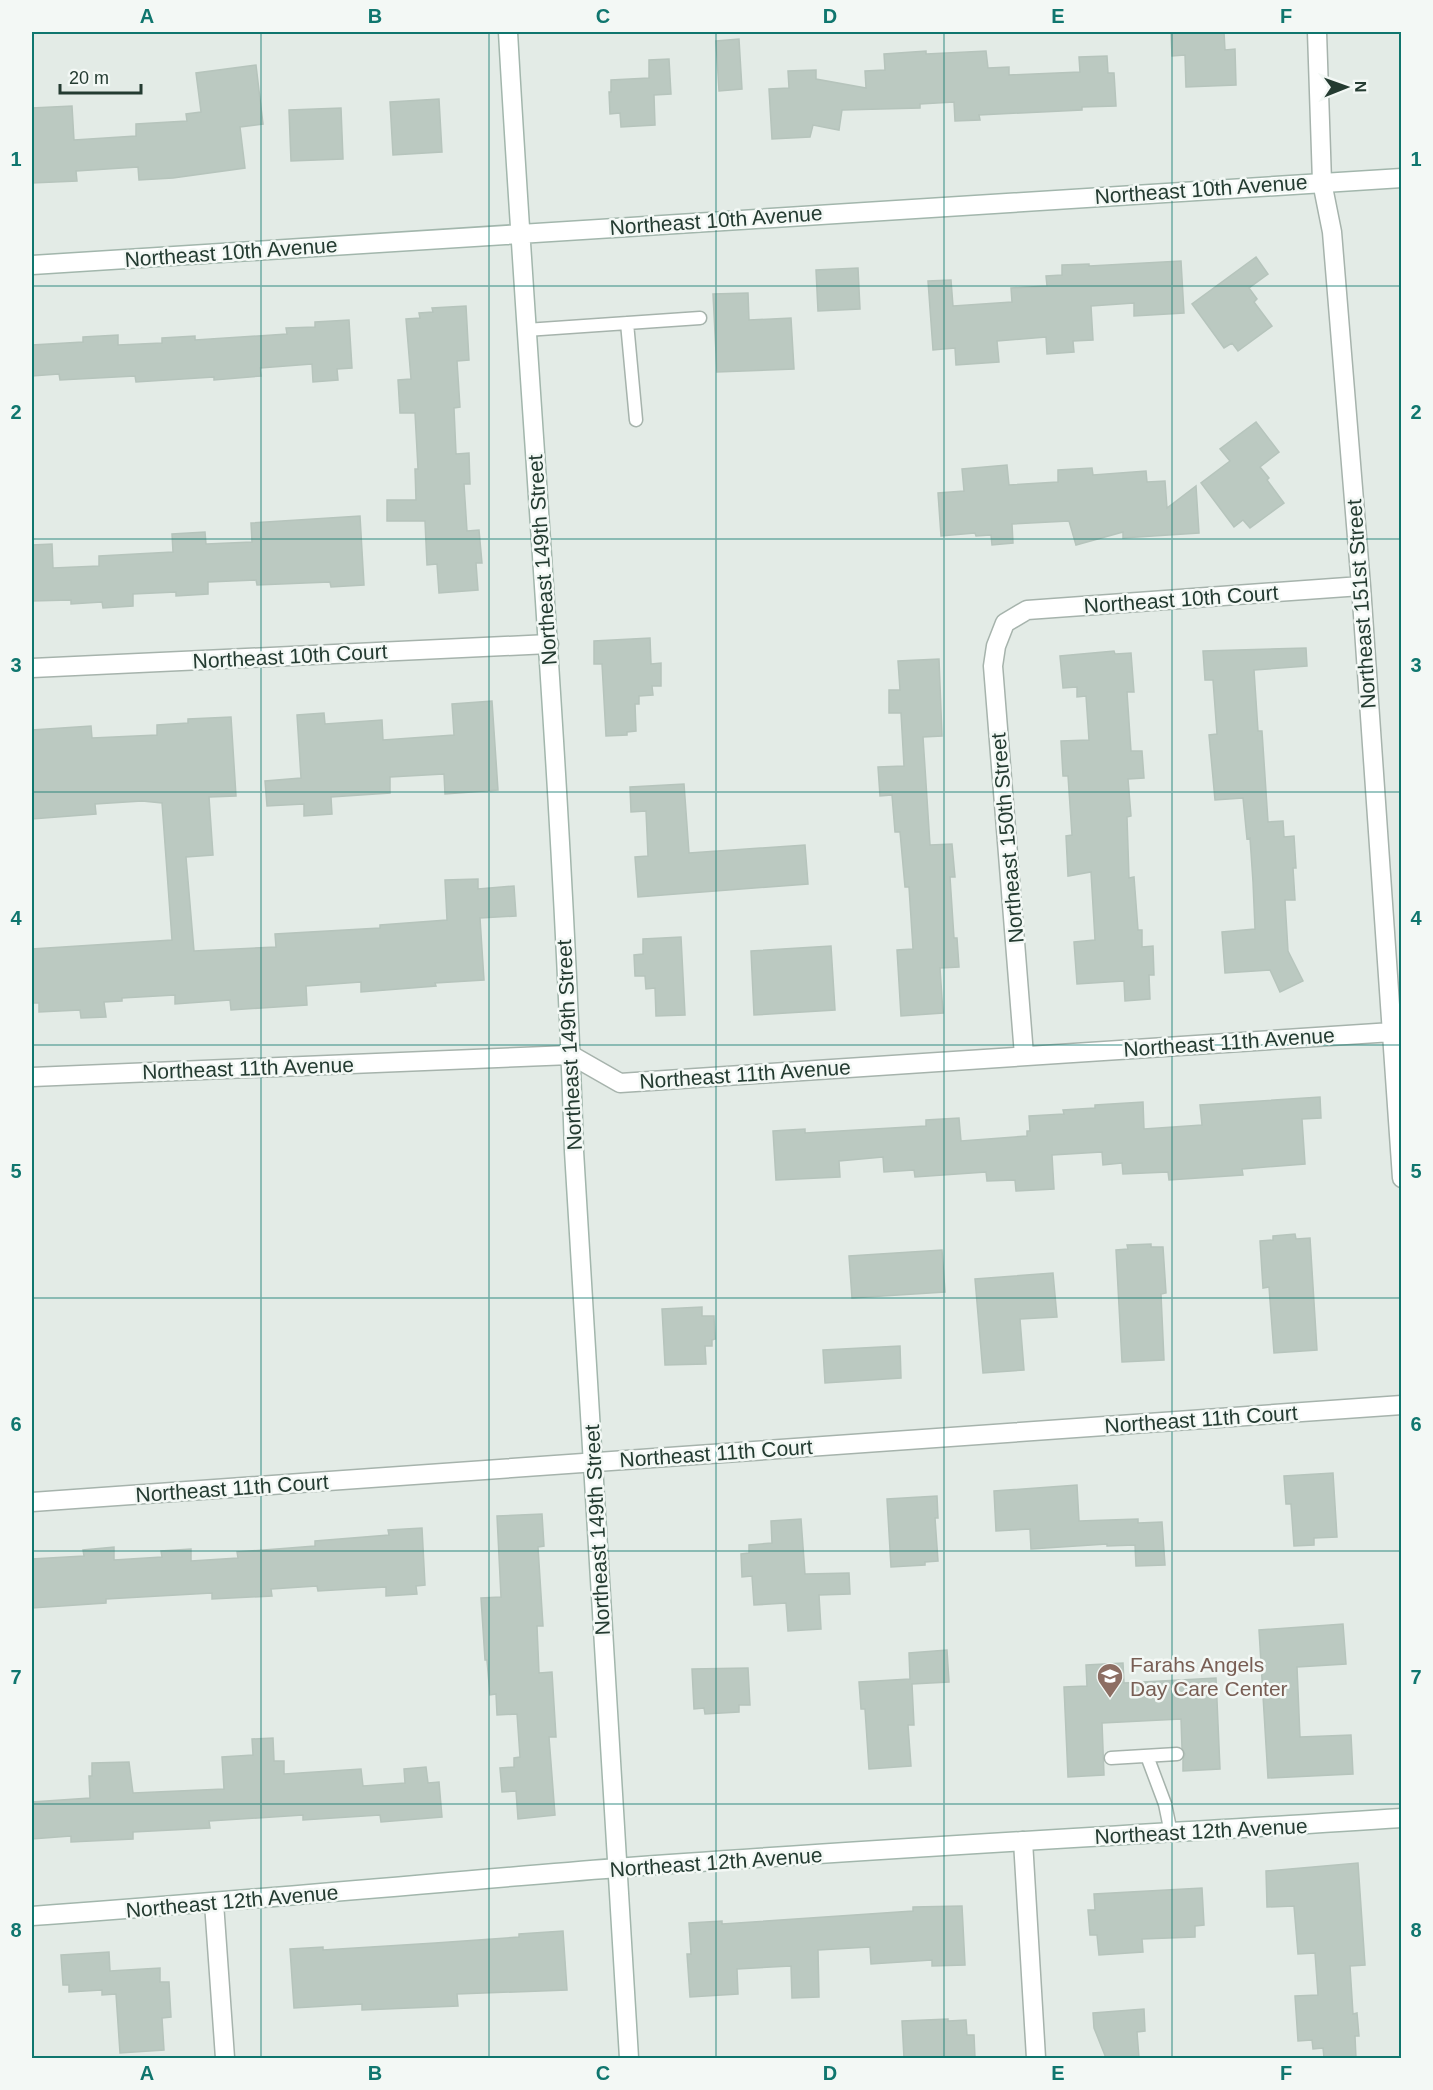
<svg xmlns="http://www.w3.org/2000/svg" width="1433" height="2090" font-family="Helvetica,sans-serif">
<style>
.building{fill:#bbc9c1;stroke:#b6c4bc;stroke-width:1.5}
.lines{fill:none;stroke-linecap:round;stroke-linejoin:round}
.lane-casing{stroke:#a6b3ac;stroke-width:15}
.street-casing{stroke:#a6b3ac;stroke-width:21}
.secondary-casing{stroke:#a2b6ac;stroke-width:21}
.lane{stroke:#fff;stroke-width:12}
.street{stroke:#fff;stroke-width:18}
.secondary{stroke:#fff;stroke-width:18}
.grid{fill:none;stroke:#0f766e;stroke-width:1.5;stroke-opacity:0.55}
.labels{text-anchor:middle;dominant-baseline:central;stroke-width:5;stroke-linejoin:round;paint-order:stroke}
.street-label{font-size:21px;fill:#243b31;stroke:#f3f8f5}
.education-label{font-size:21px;fill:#785e54;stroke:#f3f8f5;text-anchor:start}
.neatline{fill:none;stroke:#0f766e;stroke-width:2}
.grid-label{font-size:20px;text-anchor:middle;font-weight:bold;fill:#0f766e}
</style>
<rect width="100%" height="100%" fill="#e3ebe6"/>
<!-- building -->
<path class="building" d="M1171,32h53l1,18 10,-1 1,36 -50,2 -1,-32 -13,1z
M739,39l3,50 -23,2 -3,-50z
M926,51v3l60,-3 2,17 21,-1v8l71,-3 -1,-15 28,-1 1,17h6l2,33 -34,1v3l-103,5 1,5 -25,1 -1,-19 -34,2v4l-78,2 -3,20 -26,-5 -3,12 -38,2 -3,-50 20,-1 -1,-17 28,-1v9l50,9 -1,-17 20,-1 -1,-16z
M669,59l2,35 -17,1 1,30 -34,2 -1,-14 -10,1 -1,-22h2v-12l38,-2v-18z
M256,65l7,59 -23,3 5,41 -72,10 -34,2 -1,-13 -62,4 1,10 -45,2v-75l40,-2 2,34 62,-4v-12l51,-3 -1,-7 15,-2 -5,-39z
M439,99l3,53 -49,3 -3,-53z
M341,108l2,51 -52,2 -2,-51z
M1256,257l12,17 -19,14 8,11 -3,3 18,24 -34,25 -6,-8 -8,5 -32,-44z
M1181,261l3,52 -50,3v-13l-43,3 2,34 -20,1 1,11 -27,2 -1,-17 -49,4 2,21 -43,3 -1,-17 -22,2 -5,-69 23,-1 2,26 59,-4 -1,-14 36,-2 -1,-10 16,-1v-10l27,-1v2z
M858,268l2,41 -42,2 -2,-41z
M748,293l1,27 42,-2 3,51 -77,3 -4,-78z
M466,306l3,54 -12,1 3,46 -6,1 2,46 13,-1 1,31h-6l3,47 12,-1 3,33h-6l2,27 -39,3 -2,-29 -10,1 -2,-44h-38v-21h29l-1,-31h3l-3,-56h-15l-2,-33 13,-1 -5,-60 14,-1 -1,-5 14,-1 -1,-4z
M349,320l3,48 -15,1 1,11 -25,2 -1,-18 -52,4 1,8 -47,4v-3l-78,5 -1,-6 -75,4 -1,-6 -27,2v-31l51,-3v-5l35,-2v10l44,-2v-5l33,-2v4l92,-6 -1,-6 29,-1v-5z
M1256,422l23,30 -19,15 9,11 -2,2 17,23 -34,25 -7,-8 -9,7 -33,-44 29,-22 -10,-12z
M1007,465l2,20 49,-3v-12l34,-2 1,7 53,-4 1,11 18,-1 2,27 29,-22 3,47 -76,5v-6l-47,13 -7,-24 -57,3 1,19 -21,2 -1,-10 -15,1 -1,-3 -34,3 -3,-43 26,-2 -2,-22z
M360,516l4,69 -33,2 -1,-5 -73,3 -1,-5 -48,2v12l-32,2v-4l-43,2v12l-30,2 -1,-6 -31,2v-4l-39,1v-56l20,-1 1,24 46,-2v-10l74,-4 -1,-18 33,-2 1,12 46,-2 -1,-19z
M650,638l1,26 10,-1v23h-9l1,9 -14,1v8h-4l1,27 -9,1v3l-21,1 -4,-72h-8v-23z
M1306,648l1,18 -53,4 4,61h4l6,91 15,-1 1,16 10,-1 2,32h-3l2,32h-10l3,51 15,30 -23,11 -10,-22 -45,3 -3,-41 33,-3 -2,-47 -3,-44 -3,1 -4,-41 -28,2 -6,-65 8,-1 -4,-54h-8l-2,-29z
M1114,651l1,3 16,-1 3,39h-7l4,59h11l2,27 -16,1 3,37 -4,1 2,61 5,-1 4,53h4v17l11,-1 1,29h-5l1,24 -25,2 -1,-20 -47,3 -3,-42 21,-2 -4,-68 -23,4 -2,-40 6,-1 -4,-59h-5l-2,-35 28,-1 -3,-44 -9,1v-10l-14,1 -3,-32z
M939,659l3,77 -19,1 7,108 22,-1 3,33h-5l4,61h3l2,29 -19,1 3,45 -42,3 -4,-66 16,-1 -4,-62h-4l-5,-55h-5l-3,-37 -12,1 -2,-29 26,-1 -3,-53h-12v-23h11l-2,-29z
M492,701l6,89 -53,4 -1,-20 -54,3v16l-59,4 1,17 -28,2v-12l-37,2 -2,-25 36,-3 -4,-63 27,-2 1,11 57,-4 1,20 71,-5 -2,-31z
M231,717l5,79 -27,1 4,58 -27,2 8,94 82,-4 -1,-13 105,-6v-3l67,-5 -2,-40 33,-1v10l36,-3 2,30 -36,2 4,62 -49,3 1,3 -75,6v-10l-55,4 1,19 -76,5 -1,-10 -55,4v-9l-53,3v3l-18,1 2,15 -25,1 -1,-8 -41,2v-9h-7v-54l140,-9 -10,-137 -20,-2 -47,3 1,10 -64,5v-89l59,-4 1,12 65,-3v-10l31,-2v-4z
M684,784l5,69 116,-8 3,39 -170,13 -3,-40 13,-1 -2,-45 -15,1 -1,-25z
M681,937l4,78 -29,1 -1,-28 -9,1 -1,-13h-10l-1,-21 9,-1v-15z
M831,946l4,64 -81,5 -3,-64z
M1320,1097l1,21 -19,1 3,45 -63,5 1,6 -74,5 -1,-8 -45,2 -1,-11 -19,2 -1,-13 -50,3 2,34 -38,2 -1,-11 -28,1 -1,-9 -71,5 -1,-7 -30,2 -1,-15 -44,4 1,16 -64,3 -3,-49 32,-2v4l121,-7v-6l33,-2 2,23 66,-5v-5h3l-1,-15 35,-2 -1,-4 32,-2v-3l48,-3 1,27 58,-4 -2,-20z
M1295,1234l1,5 14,-1 7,112 -43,3 -5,-66 -6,1 -3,-47 13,-1v-4z
M1151,1244v3h12l3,46 -5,1 3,66 -42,2 -6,-112 12,-1 -1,-4z
M942,1250l3,42 -93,6 -3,-42z
M1053,1273l4,44 -37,2 4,51 -41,3 -8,-94z
M702,1307v9h12l1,23 -3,1v6h-7l1,18 -41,1 -3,-56z
M900,1346l1,32 -76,5 -2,-33z
M1333,1473l4,64 -23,1v7l-20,1 -3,-42h-5l-2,-28z
M1077,1485l2,36 59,-2v4l24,-1 3,43 -29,1 -1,-21 -28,1v-2l-76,5 -1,-20 -34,2 -2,-40z
M937,1496l1,22h-3l3,43 -13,1v3l-34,2 -4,-68z
M542,1514l2,32 -6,1 5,79h-6l2,47 13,-1 4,65h-7l6,78 -37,4 -2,-28 -14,1 -2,-24 14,-1v-9l6,-1 -3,-43 -20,1 -1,-21 -6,1 -3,-35h-2l-4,-62 20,-1 -4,-81z
M801,1519l4,55 44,-1 1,21 -31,1 2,34 -33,2 -2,-28 -32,2 -2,-29 -10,1 -1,-23 8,-1v-8l23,-2 -1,-22z
M422,1528l3,57 -9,1 1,8 -31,2v-9l-68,4 -1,-5 -46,3 1,7 -60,3v-6l-106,6v4l-74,5v-49l52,-3 -1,-6 31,-3v13l48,-3 -1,-6 30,-2v12l47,-3 -1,-6 78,-6v-5l74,-6 -1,-5z
M1343,1624l3,40 -49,3 3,70 51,-2 2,39 -85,4 -9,-148z
M947,1650l2,32 -37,2 2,41h-6l3,41 -42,3 -4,-60h-4l-2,-27 51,-3 -1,-26z
M1123,1663l1,20 92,-5 4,91 -37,2v-11l2,-6 -3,-6 -1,-29 -79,4 2,52 -36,2 -4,-90 23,-1 -1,-21z
M748,1668l2,37h-11v7l-34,2 -1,-6 -10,1 -2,-40z
M273,1738l1,23h10v13l77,-5 2,17 42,-3 -1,-14 22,-2 2,16 11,-1 3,35 -61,5 -1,-7 -77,5v-5l-94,6 1,7 -77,4v7l-62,3v-6l-39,3v-37l58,-4 -1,-22h3v-13l37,-1 4,31 91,-4 -2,-32 31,-2 -1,-16z
M1358,1863l7,102 -15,1 3,48 4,-1 2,23h-4l1,22h-32l-1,-10 -10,1 -1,-9 -14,1 -3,-45 23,-1 -3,-42 -17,1 -4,-48 -27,1 -1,-36z
M1202,1888l2,37 -9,1v11l-53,2 1,13 -44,3 -2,-20h-7l-2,-25h7l-1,-16z
M962,1906l3,59 -33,1v-6l-61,4 -1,-17 -52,3 1,47 -27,1 -1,-32 -54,3 1,25 -48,3 -3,-43h4l-2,-31 33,-2v3l191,-13v-4z
M563,1931l4,59 -110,4 1,12 -96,4v-6l-68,4 -4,-59 33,-2v3l112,-7 84,-6v-3z
M109,1952l1,19 50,-3v14h9l2,35 -9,1 2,32 -44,3 -4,-59 -14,1v-5l-33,2v-7h-6l-2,-30z
M1144,2009l1,22 -8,1 2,26h-33l-12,-30 -1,-15z
M948,2019v2l18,-1 1,15h7l1,23h-71l-2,-37z"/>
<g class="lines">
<!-- lane casing -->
<g class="lane-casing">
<path id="lane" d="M627,323l9,97
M526,330l174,-12
M1147,1756l18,48 6,29
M1111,1758l66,-4"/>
</g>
<!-- street casing -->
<g class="street-casing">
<path id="street" d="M1317,32l5,150 10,50 29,354 41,592
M32,668l517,-24
M1024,1055l-31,-389 3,-20 9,-23 22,-13 334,-24
M32,1077l539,-22 49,28 772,-51
M32,1502l1370,-97
M1023,1841l13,217
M214,1903l11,155"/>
</g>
<!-- secondary casing -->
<g class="secondary-casing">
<path id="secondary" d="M508,32c21,373 54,745 66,1119l55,907
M32,265l1370,-87
M32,1916c195,-14 389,-32 584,-48 262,-20 524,-33 786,-50"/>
</g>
<!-- lane -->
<use href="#lane" class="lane"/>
<!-- street -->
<use href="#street" class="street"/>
<!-- secondary -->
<use href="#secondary" class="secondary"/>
</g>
<!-- grid -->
<path class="grid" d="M261,32v2026M489,32v2026M716,32v2026M944,32v2026M1172,32v2026M32,286h1370M32,539h1370M32,792h1370M32,1045h1370M32,1298h1370M32,1551h1370M32,1804h1370"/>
<!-- icons -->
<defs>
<g id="school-pin" transform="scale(1.35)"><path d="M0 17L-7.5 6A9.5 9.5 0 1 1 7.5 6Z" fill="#8d6e63" stroke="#f3f8f5"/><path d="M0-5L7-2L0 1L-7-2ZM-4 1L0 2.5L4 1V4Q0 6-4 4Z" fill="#fff"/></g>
</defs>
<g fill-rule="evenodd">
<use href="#school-pin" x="1110" y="1676"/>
</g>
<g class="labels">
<!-- street labels -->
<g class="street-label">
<text transform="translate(1201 189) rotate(-4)">Northeast 10th Avenue</text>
<text transform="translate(716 220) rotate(-4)">Northeast 10th Avenue</text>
<text transform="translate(231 252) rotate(-4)">Northeast 10th Avenue</text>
<text transform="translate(542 560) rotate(-94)">Northeast 149th Street</text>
<text transform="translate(1181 599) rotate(-4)">Northeast 10th Court</text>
<text transform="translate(1361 604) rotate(-94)">Northeast 151st Street</text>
<text transform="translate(290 656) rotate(-3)">Northeast 10th Court</text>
<text transform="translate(1007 838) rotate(-95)">Northeast 150th Street</text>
<text transform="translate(1229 1042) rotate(-4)">Northeast 11th Avenue</text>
<text transform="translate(569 1045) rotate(-93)">Northeast 149th Street</text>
<text transform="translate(248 1068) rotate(-2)">Northeast 11th Avenue</text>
<text transform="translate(745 1074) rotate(-4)">Northeast 11th Avenue</text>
<text transform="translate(1201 1419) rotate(-4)">Northeast 11th Court</text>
<text transform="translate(716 1453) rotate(-4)">Northeast 11th Court</text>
<text transform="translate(232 1488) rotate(-4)">Northeast 11th Court</text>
<text transform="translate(597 1530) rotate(-93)">Northeast 149th Street</text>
<text transform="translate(1201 1831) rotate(-3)">Northeast 12th Avenue</text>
<text transform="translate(716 1862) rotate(-4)">Northeast 12th Avenue</text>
<text transform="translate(232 1901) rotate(-5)">Northeast 12th Avenue</text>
</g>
<!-- education labels -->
<g class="education-label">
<text x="1130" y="1664">Farahs Angels<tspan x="1130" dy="24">Day Care Center</tspan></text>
</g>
</g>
<!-- border -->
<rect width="1433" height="2090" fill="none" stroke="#f3f8f5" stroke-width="66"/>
<!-- north arrow -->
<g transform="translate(1346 87) rotate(89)" stroke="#f3f8f5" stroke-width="4.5" paint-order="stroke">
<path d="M0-4.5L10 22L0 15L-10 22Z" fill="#243b31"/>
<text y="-9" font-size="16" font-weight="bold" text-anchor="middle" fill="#243b31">N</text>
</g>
<!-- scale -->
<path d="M60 84v9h81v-9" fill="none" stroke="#243b31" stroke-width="3"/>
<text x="69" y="84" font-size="18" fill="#243b31" stroke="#f3f8f5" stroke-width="4.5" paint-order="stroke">20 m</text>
<rect x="33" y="33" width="1367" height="2024" class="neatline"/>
<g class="grid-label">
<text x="147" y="23">A</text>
<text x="375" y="23">B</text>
<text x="603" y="23">C</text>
<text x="830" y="23">D</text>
<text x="1058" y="23">E</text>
<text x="1286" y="23">F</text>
<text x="16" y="166">1</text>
<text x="1416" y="166">1</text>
<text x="16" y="419">2</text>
<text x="1416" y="419">2</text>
<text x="16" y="672">3</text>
<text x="1416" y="672">3</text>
<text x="16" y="925">4</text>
<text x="1416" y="925">4</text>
<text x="16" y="1178">5</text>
<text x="1416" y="1178">5</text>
<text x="16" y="1431">6</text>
<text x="1416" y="1431">6</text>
<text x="16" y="1684">7</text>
<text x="1416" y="1684">7</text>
<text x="16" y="1937">8</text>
<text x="1416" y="1937">8</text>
<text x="147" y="2080">A</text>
<text x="375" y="2080">B</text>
<text x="603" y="2080">C</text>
<text x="830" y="2080">D</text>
<text x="1058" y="2080">E</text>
<text x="1286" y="2080">F</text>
</g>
</svg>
